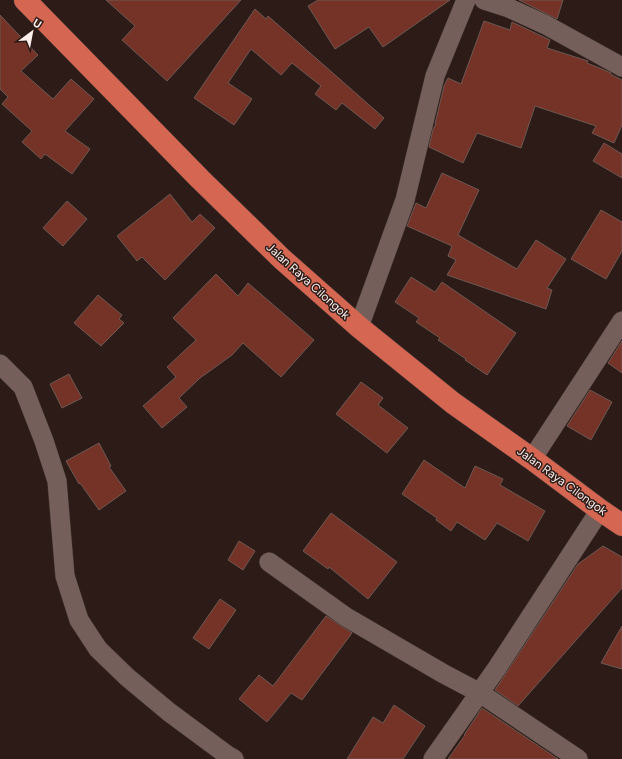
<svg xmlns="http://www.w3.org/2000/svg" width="622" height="759" font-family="Figtree,sans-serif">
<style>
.building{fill:#753327;stroke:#6d5853}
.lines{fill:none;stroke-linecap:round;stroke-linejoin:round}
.minor-casing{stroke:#473836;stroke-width:20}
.trunk-casing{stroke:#473836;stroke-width:23}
.minor{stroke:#755f5a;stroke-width:19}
.trunk{stroke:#d46652;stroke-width:22}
.labels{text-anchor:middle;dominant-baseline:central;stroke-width:3;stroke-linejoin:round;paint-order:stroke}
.street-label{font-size:12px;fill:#fcefec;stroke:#2c1b17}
</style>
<rect width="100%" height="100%" fill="#2c1b17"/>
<!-- building -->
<path class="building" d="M106,0h135l-74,81 -45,-41 13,-14z
M318,0h132l-67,47 -14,-20 -34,22 -27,-43z
M519,0h44l-6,19z
M255,9l11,10 2,-3 116,102 -9,11 -33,-26 -6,7 -21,-16 6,-8 -29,-23 -11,12 -30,-26 -23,34 24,16 -18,26 -40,-27z
M0,15l38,40 -17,16 32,28 18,-20 23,20 -29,32 25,18 -18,25 -27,-20 -4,5 -19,-17 10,-11 -30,-27 6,-7 -8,-8z
M484,21l26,9 2,-8 38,18 -3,8 41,13 -1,2 15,6 9,4 -1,1 12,6v45l-8,18 -22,-10 4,-7 -61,-20 -14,42 -44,-15 -14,30 -34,-16 4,-18 3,-5h-1l9,-38 4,-8 13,6z
M604,143l18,11v24l-29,-17z
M442,173l37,17 -21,45 59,34 19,-29 30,19 -19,29 5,2 -6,19 -99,-34 9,-15 -8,-4 4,-10 -45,-20 9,-23 10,5z
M170,194l22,28 8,-8 15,14 -50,52 -23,-23 -5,4 -20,-25z
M67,201l20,18 -24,27 -20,-18z
M601,210l21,12v29l-16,28 -35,-20z
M216,274l22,22 10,-13 66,57 -33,37 -38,-34 -11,12 -32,23 -21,20 8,9 -25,21 -19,-22 33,-29 -9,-10 29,-27 -23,-22z
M411,277l24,15 7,-10 74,51 -29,42 -22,-15 1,-1 -28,-19 2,-2 -24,-16 3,-4 -24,-16z
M98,295l24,20 -3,4 5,4 -23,23 -27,-23z
M622,341v32l-14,-10z
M69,374l13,24 -20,10 -12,-24z
M361,382l22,16 -5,7 30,23 -21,25 -51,-39z
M590,390l22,12 -21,38 -24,-14z
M99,443l12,23 -2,1 17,24 -27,19 -19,-27 -1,1 -13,-23z
M424,460l41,28 10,-22 28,13 -3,6 45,26 -17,30 -31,-18 -12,17 -28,-18 -6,9 -15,-11 1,-2 -35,-24z
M331,513l66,49 -29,37 -39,-32 -1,2 -25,-18z
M239,541l16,10 -12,19 -15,-10z
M603,546l19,11v31l-104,118 -23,-16 83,-126z
M220,599l16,11 -27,39 -16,-11z
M326,616l26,17 -50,67 -11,-7 -24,29 -28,-23 20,-24 14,11z
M622,626v43l-21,-6z
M394,705l31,21 -22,33h-56l26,-42 10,6z
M482,708l76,51h-110l17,-24h-1z"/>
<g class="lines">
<!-- minor casing -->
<g class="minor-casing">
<path id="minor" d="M484,0l25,8 37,17 76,42
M359,327l46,-127 30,-124 31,-76
M0,364l23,23 21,54 13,40 8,95 14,44 19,29 29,28 42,35 58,43 7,4
M532,459l90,-138
M269,562l77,55 98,57 36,19 98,66
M433,759l64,-91 103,-158"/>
</g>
<!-- trunk casing -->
<g class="trunk-casing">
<path id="trunk" d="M25,0l175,179 82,80 77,68 94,76 79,56 68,51 22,15"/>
</g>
<!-- minor -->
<use href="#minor" class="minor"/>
<!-- trunk -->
<use href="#trunk" class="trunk"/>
</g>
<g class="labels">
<!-- street labels -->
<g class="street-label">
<text transform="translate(308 281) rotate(42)">Jalan Raya Cilongok</text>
<text transform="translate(562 481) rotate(36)">Jalan Raya Cilongok</text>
</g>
</g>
<!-- north arrow -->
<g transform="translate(32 32) rotate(32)" stroke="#2c1b17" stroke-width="3" paint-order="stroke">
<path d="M0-3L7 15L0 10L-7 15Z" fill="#fcefec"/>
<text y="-6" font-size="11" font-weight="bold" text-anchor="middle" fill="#fcefec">U</text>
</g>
</svg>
